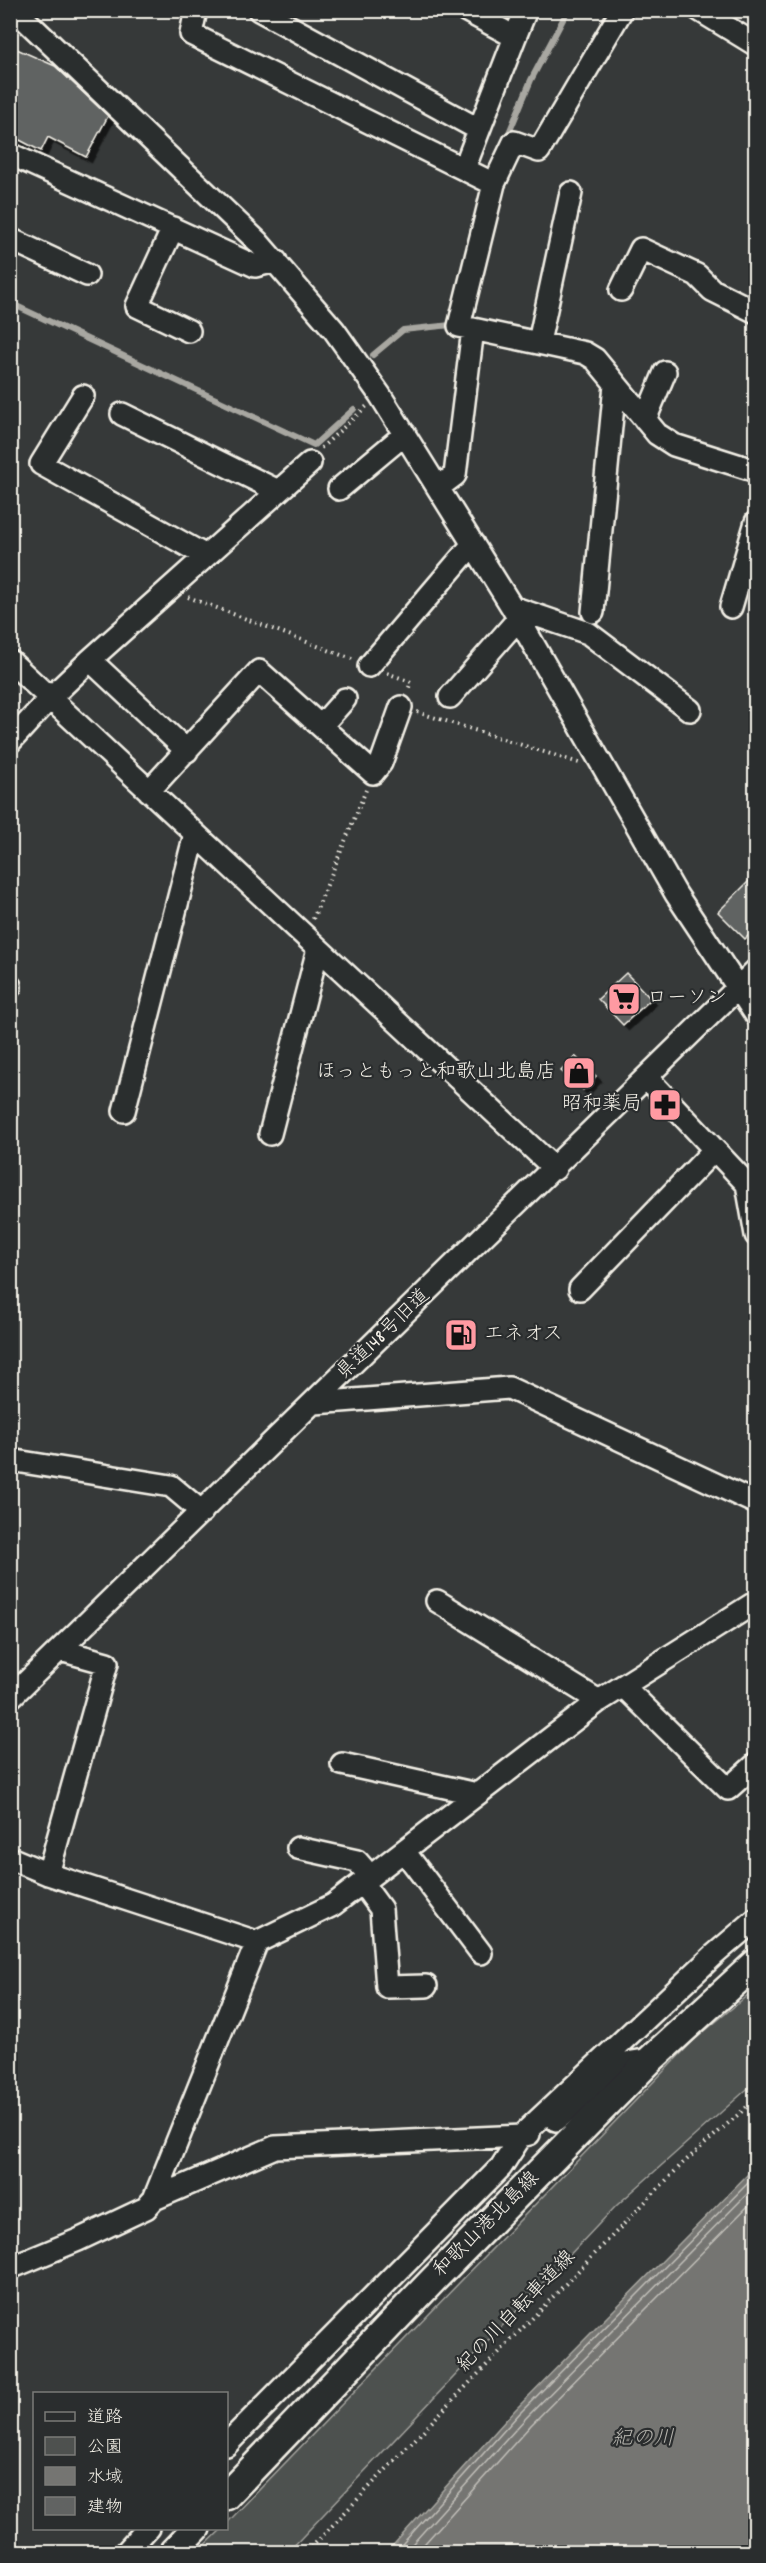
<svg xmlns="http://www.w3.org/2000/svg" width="766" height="2563" font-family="Dekko,'Klee One',sans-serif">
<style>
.green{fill:#4e514f;stroke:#a1a19c;stroke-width:1.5}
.water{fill:#757572;stroke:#a8a7a1;stroke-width:1.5}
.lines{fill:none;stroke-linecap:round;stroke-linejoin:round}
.shore{stroke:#c1bfb9;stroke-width:1.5}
.stream{stroke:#a8a7a1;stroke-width:6}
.building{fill:#616362;stroke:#f4f1e8;stroke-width:1.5;filter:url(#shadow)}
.minor-casing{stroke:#f4f1e8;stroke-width:26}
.major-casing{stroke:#f4f1e8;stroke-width:32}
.path{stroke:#f4f1e8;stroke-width:4;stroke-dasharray:1.5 4.5;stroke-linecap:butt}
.minor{stroke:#2a2d2e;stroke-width:21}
.major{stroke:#2a2d2e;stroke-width:27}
.labels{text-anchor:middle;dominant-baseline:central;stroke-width:4.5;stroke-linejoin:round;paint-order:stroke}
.poi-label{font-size:20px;fill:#f4f1e8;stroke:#2a2d2e;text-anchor:start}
.street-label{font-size:20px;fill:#f4f1e8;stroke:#2a2d2e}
.water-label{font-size:21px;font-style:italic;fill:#b4b3ad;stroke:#2a2d2e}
</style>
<defs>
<filter id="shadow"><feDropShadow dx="5.5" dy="5.5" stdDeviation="0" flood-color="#0009"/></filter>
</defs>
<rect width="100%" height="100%" fill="#363939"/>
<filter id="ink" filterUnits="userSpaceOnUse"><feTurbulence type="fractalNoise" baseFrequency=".0167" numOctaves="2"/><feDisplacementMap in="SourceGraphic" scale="12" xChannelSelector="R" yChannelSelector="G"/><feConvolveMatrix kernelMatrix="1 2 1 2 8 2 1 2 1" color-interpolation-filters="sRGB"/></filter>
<g filter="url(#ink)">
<!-- green -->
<path class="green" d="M755,1989v93l-139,124 -328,346h-90l24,-23 4,-1 1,-5 467,-483z"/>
<!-- water -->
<path class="water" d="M755,2167v385h-368l128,-142z"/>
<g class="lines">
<!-- shore -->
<path class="shore" d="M395,2552l124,-138 237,-239
M405,2552l120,-133 231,-234
M417,2552l114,-127 225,-227"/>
<!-- stream -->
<path class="stream" d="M506,140l25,-60 37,-70
M10,303l304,142 40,-36
M373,355l30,-25 48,-5 1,-3"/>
</g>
<!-- building -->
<path class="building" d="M10,46l45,20 53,50 -22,41 -38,-20 -7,14 -31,-16z
M756,874v54l-11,11 -27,-27z
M626,973l25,26 -28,26 -25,-26z
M575,1056l21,20 -13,14 -22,-19z"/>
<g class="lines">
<!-- minor casing -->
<g class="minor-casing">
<path id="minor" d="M15,10l243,232 76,88 46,65 132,212 164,287 80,121
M196,10l-5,24 303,150 20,-42 25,9 83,-141
M259,10l219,119
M465,10l50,27 11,-27
M699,10l57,35
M10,154l245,112 21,-5
M464,169l51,-132
M173,228l-36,78 52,25
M10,239l77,36
M621,290l20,-41 56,26 15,15 44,22
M473,329l112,24 10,6 62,75 17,11 82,26
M539,342l32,-149
M83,396l-42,68 165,92
M122,414l156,77
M645,420l20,-48
M439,487l16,-12 18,-146 -14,-3 35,-142
M339,489l66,-55
M512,607l76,26 102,77
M731,607l25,-85
M593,612l22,-227
M90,660l97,91
M10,661l545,508
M369,666l104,-122
M450,697l69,-79
M321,726l24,-27
M10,742l40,-44 40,-38 220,-197
M149,791l110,-120 114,102 8,-10 20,-56
M10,986v1
M647,1078l100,106 9,51
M124,1111l71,-277
M270,1134l48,-185
M580,1289l134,-139
M315,1403l194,-15 247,115
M10,1460l161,26 31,26
M437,1601l162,100
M623,1686l105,103 28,-25
M10,1698l746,-728
M342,1764l135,30
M298,1848l59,13 13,15
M404,1851l77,102
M10,1858l38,16 209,68
M48,1874l59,-211 -47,-13
M362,1883l19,26 6,78 39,-1
M556,2120l70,-57 25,-4
M154,2199l121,-52 246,-11 8,-2
M10,2268l68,-28 68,-32 8,-9 103,-257 76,-37 266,-204 157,-99
M226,2445l275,-278 20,-31 193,-181 42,-36
M126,2552l22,-24"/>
</g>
<!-- major casing -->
<g class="major-casing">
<path id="major" d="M226,2496l207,-216 218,-221 105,-96
M173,2552l23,-24"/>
</g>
<!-- path -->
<path class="path" d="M321,448l46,-42
M188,597l164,62
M387,673l24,9 -3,8
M417,712l162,51
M313,919l53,-129
M307,2552l139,-145 237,-244 73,-64"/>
<!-- minor -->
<use href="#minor" class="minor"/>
<!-- major -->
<use href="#major" class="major"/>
</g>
</g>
<!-- icons -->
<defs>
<g id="supermarket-square" transform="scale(1.725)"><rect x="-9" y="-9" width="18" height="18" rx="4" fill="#ff9aa2" stroke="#2a2d2e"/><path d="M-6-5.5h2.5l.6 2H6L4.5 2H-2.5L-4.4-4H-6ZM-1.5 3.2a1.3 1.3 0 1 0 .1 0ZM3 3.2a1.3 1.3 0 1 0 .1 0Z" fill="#111"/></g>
<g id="shop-square" transform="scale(1.725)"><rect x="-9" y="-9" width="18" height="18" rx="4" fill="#ff9aa2" stroke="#2a2d2e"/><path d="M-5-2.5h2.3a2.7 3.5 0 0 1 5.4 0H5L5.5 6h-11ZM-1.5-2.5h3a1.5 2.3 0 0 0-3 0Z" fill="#111"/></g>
<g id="pharmacy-square" transform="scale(1.725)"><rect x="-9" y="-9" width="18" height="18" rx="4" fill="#ff9aa2" stroke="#2a2d2e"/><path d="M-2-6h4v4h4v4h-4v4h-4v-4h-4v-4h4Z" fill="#111"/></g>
<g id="fuel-square" transform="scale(1.725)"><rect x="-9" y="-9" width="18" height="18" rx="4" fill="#ff9aa2" stroke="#2a2d2e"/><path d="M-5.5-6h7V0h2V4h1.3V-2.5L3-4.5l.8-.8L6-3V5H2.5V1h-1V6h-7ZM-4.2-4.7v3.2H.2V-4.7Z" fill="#111"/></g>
</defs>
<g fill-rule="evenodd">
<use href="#supermarket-square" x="624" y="999"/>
<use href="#shop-square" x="579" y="1073"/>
<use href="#pharmacy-square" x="665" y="1105"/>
<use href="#fuel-square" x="461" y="1335"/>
</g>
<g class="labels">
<!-- poi labels -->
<g class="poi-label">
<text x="647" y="999">ローソン</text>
<text x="556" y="1073" text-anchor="end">ほっともっと和歌山北島店</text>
<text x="642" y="1105" text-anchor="end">昭和薬局</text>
<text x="484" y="1335">エネオス</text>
</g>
<!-- street labels -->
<g class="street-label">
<text transform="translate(384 1335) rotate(-44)">県道148号旧道</text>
<text transform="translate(487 2225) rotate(-45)">和歌山港北島線</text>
<text transform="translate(517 2312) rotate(-46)">紀の川自転車道線</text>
</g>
<!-- water labels -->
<g class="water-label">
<text x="643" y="2440">紀の川</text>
</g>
</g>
<!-- margin -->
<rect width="766" height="2563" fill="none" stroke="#2a2d2e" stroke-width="36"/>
<rect x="18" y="18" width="730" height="2527" fill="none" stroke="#f4f1e8" stroke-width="2" filter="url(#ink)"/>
<!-- legend -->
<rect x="33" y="2392" width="195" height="138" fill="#2a2d2e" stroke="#7b7b78" stroke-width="1.5"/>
<rect x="45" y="2412" width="30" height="9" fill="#2a2d2e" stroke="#7b7b78" stroke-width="1.5"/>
<text x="87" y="2422" font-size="18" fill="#f4f1e8">道路</text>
<rect x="45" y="2437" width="30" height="18" fill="#4e514f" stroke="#7b7b78" stroke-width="1.5"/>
<text x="87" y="2452" font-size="18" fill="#f4f1e8">公園</text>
<rect x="45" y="2467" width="30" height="18" fill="#757572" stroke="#7b7b78" stroke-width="1.5"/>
<text x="87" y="2482" font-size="18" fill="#f4f1e8">水域</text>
<rect x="45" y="2497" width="30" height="18" fill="#616362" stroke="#7b7b78" stroke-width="1.5"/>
<text x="87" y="2512" font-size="18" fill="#f4f1e8">建物</text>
</svg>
